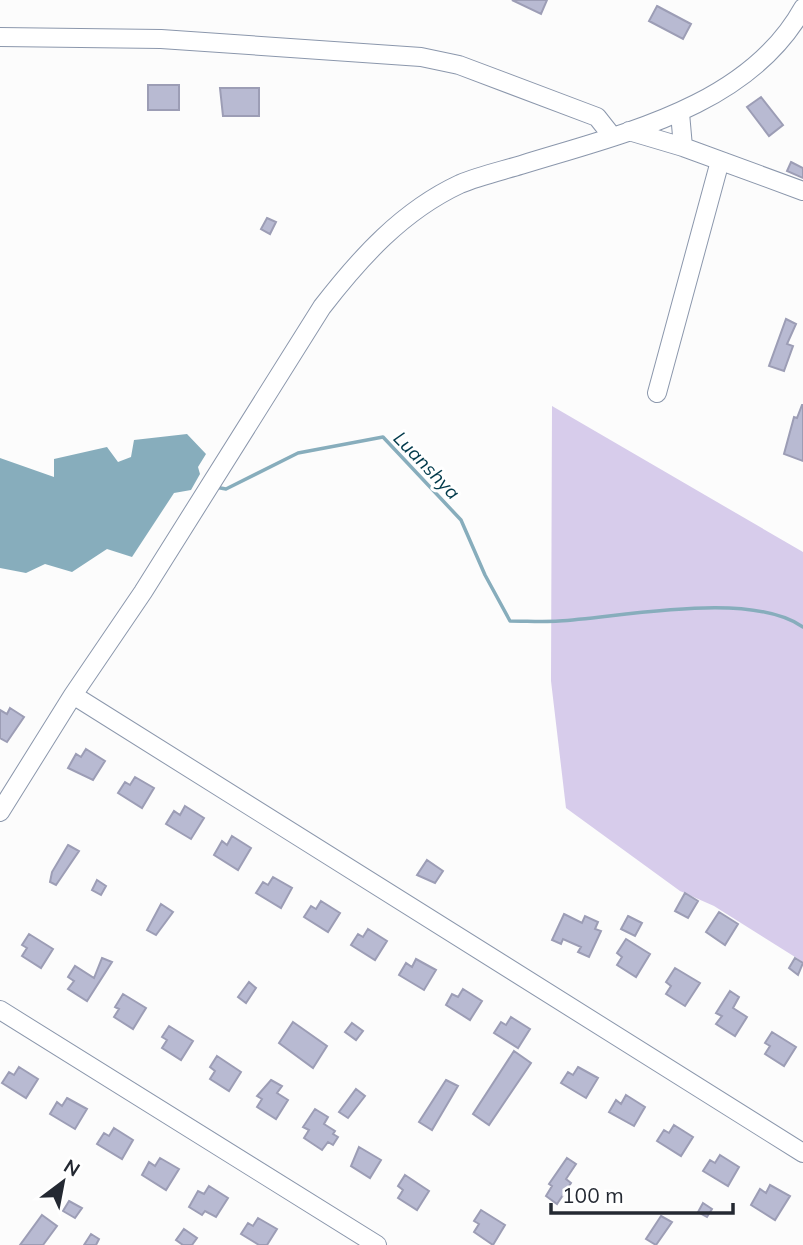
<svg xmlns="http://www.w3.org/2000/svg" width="803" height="1245" font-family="Mulish,sans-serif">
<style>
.green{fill:#d7cceb}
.water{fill:#87adbc}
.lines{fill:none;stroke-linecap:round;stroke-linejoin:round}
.stream{stroke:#87adbc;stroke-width:3.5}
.building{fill:#b8bad2;stroke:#9c9db5;stroke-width:2}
.minor-casing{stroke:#8b97ac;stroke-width:20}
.minor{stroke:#fff;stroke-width:18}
.labels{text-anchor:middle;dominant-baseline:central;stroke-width:6;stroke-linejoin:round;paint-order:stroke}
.water-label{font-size:19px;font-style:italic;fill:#00394a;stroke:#fff}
</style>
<rect width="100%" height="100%" fill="#fcfcfc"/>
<!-- green -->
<path class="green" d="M552,406l251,146v410l-89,-56 -34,-15 -114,-83 -15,-127z"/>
<!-- water -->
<path class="water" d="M187,434l19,20 -8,13 2,7 -9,16 -17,3 -42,64 -25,-8 -35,23 -27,-8 -19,9 -26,-5v-110l54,19v-18l53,-12 11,15 13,-5 3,-17z"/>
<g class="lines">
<!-- stream -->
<path class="stream" d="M215,487l11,2 72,-36 85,-16 78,83 24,55 25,46c17,0 33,1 49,0 64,-4 191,-31 244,6"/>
</g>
<!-- building -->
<path class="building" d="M512,0h35l-6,14z
M657,6l34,18 -8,15 -34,-18z
M148,85h31v25h-31z
M220,88h39v28h-36z
M761,97l22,28 -14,11 -22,-29z
M791,162l12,6v10l-16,-7z
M267,218l9,4 -6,12 -9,-5z
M786,319l10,5 -9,20 6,2 -9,25 -15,-5z
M802,405h1v56l-19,-7 10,-37 3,1z
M10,708l14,9 -17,25 -7,-4v-28l7,4z
M86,749l19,12 -12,19 -25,-12 8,-14 5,3z
M135,777l19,11 -12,20 -24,-15 7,-11 5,3z
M185,806l19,12 -13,21 -25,-15 8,-13 6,4z
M232,836l19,12 -13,22 -24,-15 8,-14 5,4z
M68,845l11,6 -23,34 -6,-3 2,-10z
M427,860l16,11 -8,12 -18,-8z
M273,877l19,11 -11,20 -25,-15 7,-11 5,3z
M97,880l9,6 -5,9 -9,-5z
M685,893l13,8 -10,17 -13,-7z
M321,901l19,12 -12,19 -24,-15 7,-11 5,3z
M161,904l12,8 -17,23 -9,-5z
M719,912l19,12 -13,21 -19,-13z
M564,914l18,9 3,-7 13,6 -3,7 6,2 -12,26 -11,-5 3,-5 -18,-8 -2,5 -9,-4z
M628,916l14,7 -7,13 -14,-7z
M368,929l19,12 -12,19 -24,-15 7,-11 5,3z
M29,934l24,15 -12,19 -19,-12 5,-8 -5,-3z
M626,939l24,15 -14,23 -19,-12 5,-8 -5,-4z
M102,958l10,4 -25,39 -19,-12 6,-8 -6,-4 7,-11 19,12z
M795,958l8,5 -5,12 -9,-7z
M416,959l20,11 -12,20 -25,-15 7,-12 6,4z
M675,968l25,15 -15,23 -19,-12 5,-8 -5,-4z
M249,982l7,6 -10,15 -8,-6z
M463,989l19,12 -12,19 -24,-15 6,-11 6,3z
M730,991l9,6 -6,11 14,9 -12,19 -19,-12 6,-8 -6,-3z
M123,994l23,14 -13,21 -19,-12 5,-8 -4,-2z
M511,1017l19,12 -12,19 -24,-15 7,-11 5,3z
M293,1022l34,24 -14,22 -34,-25z
M352,1023l11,8 -7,9 -11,-8z
M169,1026l24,15 -12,19 -19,-12 5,-8 -5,-3z
M772,1032l24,15 -12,19 -19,-12 5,-8 -5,-3z
M514,1051l17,12 -42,62 -16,-11z
M217,1056l24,16 -12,19 -19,-12 5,-8 -5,-4z
M19,1067l19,12 -12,19 -24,-15 7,-11 5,3z
M578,1067l20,11 -12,20 -25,-15 7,-11 5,3z
M271,1080l11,6 -5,7 11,7 -12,19 -19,-12 5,-8 -5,-3z
M446,1080l12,6 -26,44 -13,-8z
M356,1089l9,7 -17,22 -9,-6z
M626,1095l19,12 -11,19 -25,-14 7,-12 5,4z
M67,1098l20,11 -12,20 -25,-15 7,-12 5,4z
M315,1109l13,8 -4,7 11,7 -2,3 5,3 -5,8 -5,-3 -6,8 -18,-12 5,-8 -6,-3z
M674,1125l19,12 -12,19 -24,-15 7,-11 5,3z
M114,1128l19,12 -11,19 -25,-15 7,-11 5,3z
M359,1147l22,13 -11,18 -19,-12z
M720,1155l19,12 -11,19 -25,-15 7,-11 5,3z
M160,1158l19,11 -13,21 -24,-15 7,-13 6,4z
M567,1158l9,6 -10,15 5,4 -14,21 -11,-8 6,-10 -3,-2z
M405,1175l24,16 -12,19 -19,-12 5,-8 -5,-4z
M770,1185l20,11 -15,24 -24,-15 9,-16 6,4z
M209,1186l19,12 -12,19 -11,-6 -3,4 -13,-8 9,-16 6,3z
M69,1201l13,7 -7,10 -12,-7z
M703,1203l9,6 -5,8 -9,-5z
M481,1210l24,15 -12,20 -19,-13 5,-8 -5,-3z
M42,1215l15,11 -14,19h-23z
M661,1216l11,6 -16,23 -10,-6z
M258,1218l19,11 -10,16h-8l-18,-11 7,-11 5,3z
M184,1229l13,9 -5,7h-9l-7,-5z
M91,1234l8,5 -3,6h-12z"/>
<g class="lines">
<!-- minor casing -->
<g class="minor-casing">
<path id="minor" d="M0,37l161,2 260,18 38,8 138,52 15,19
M680,113l3,34
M629,131l54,16 120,44
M657,393l63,-232
M73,695l730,458
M0,812l73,-117 70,-103 179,-285c38,-49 80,-96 138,-123 19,-8 41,-13 61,-19 100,-31 227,-58 282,-157
M0,1010l377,235"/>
</g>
<!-- minor -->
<use href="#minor" class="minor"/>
</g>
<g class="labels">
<!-- water labels -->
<g class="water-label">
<text transform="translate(427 465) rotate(46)">Luanshya</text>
</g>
</g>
<!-- north arrow -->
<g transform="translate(63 1182) rotate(32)" stroke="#ffffff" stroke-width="5" paint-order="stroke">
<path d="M0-5L12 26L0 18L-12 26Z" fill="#242932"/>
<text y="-10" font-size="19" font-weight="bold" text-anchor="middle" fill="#242932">N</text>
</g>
<!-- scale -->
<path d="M551 1203v10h182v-10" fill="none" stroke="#242932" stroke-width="3.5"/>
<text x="562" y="1203" font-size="21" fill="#242932" stroke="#ffffff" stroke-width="5" paint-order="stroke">100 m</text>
</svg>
